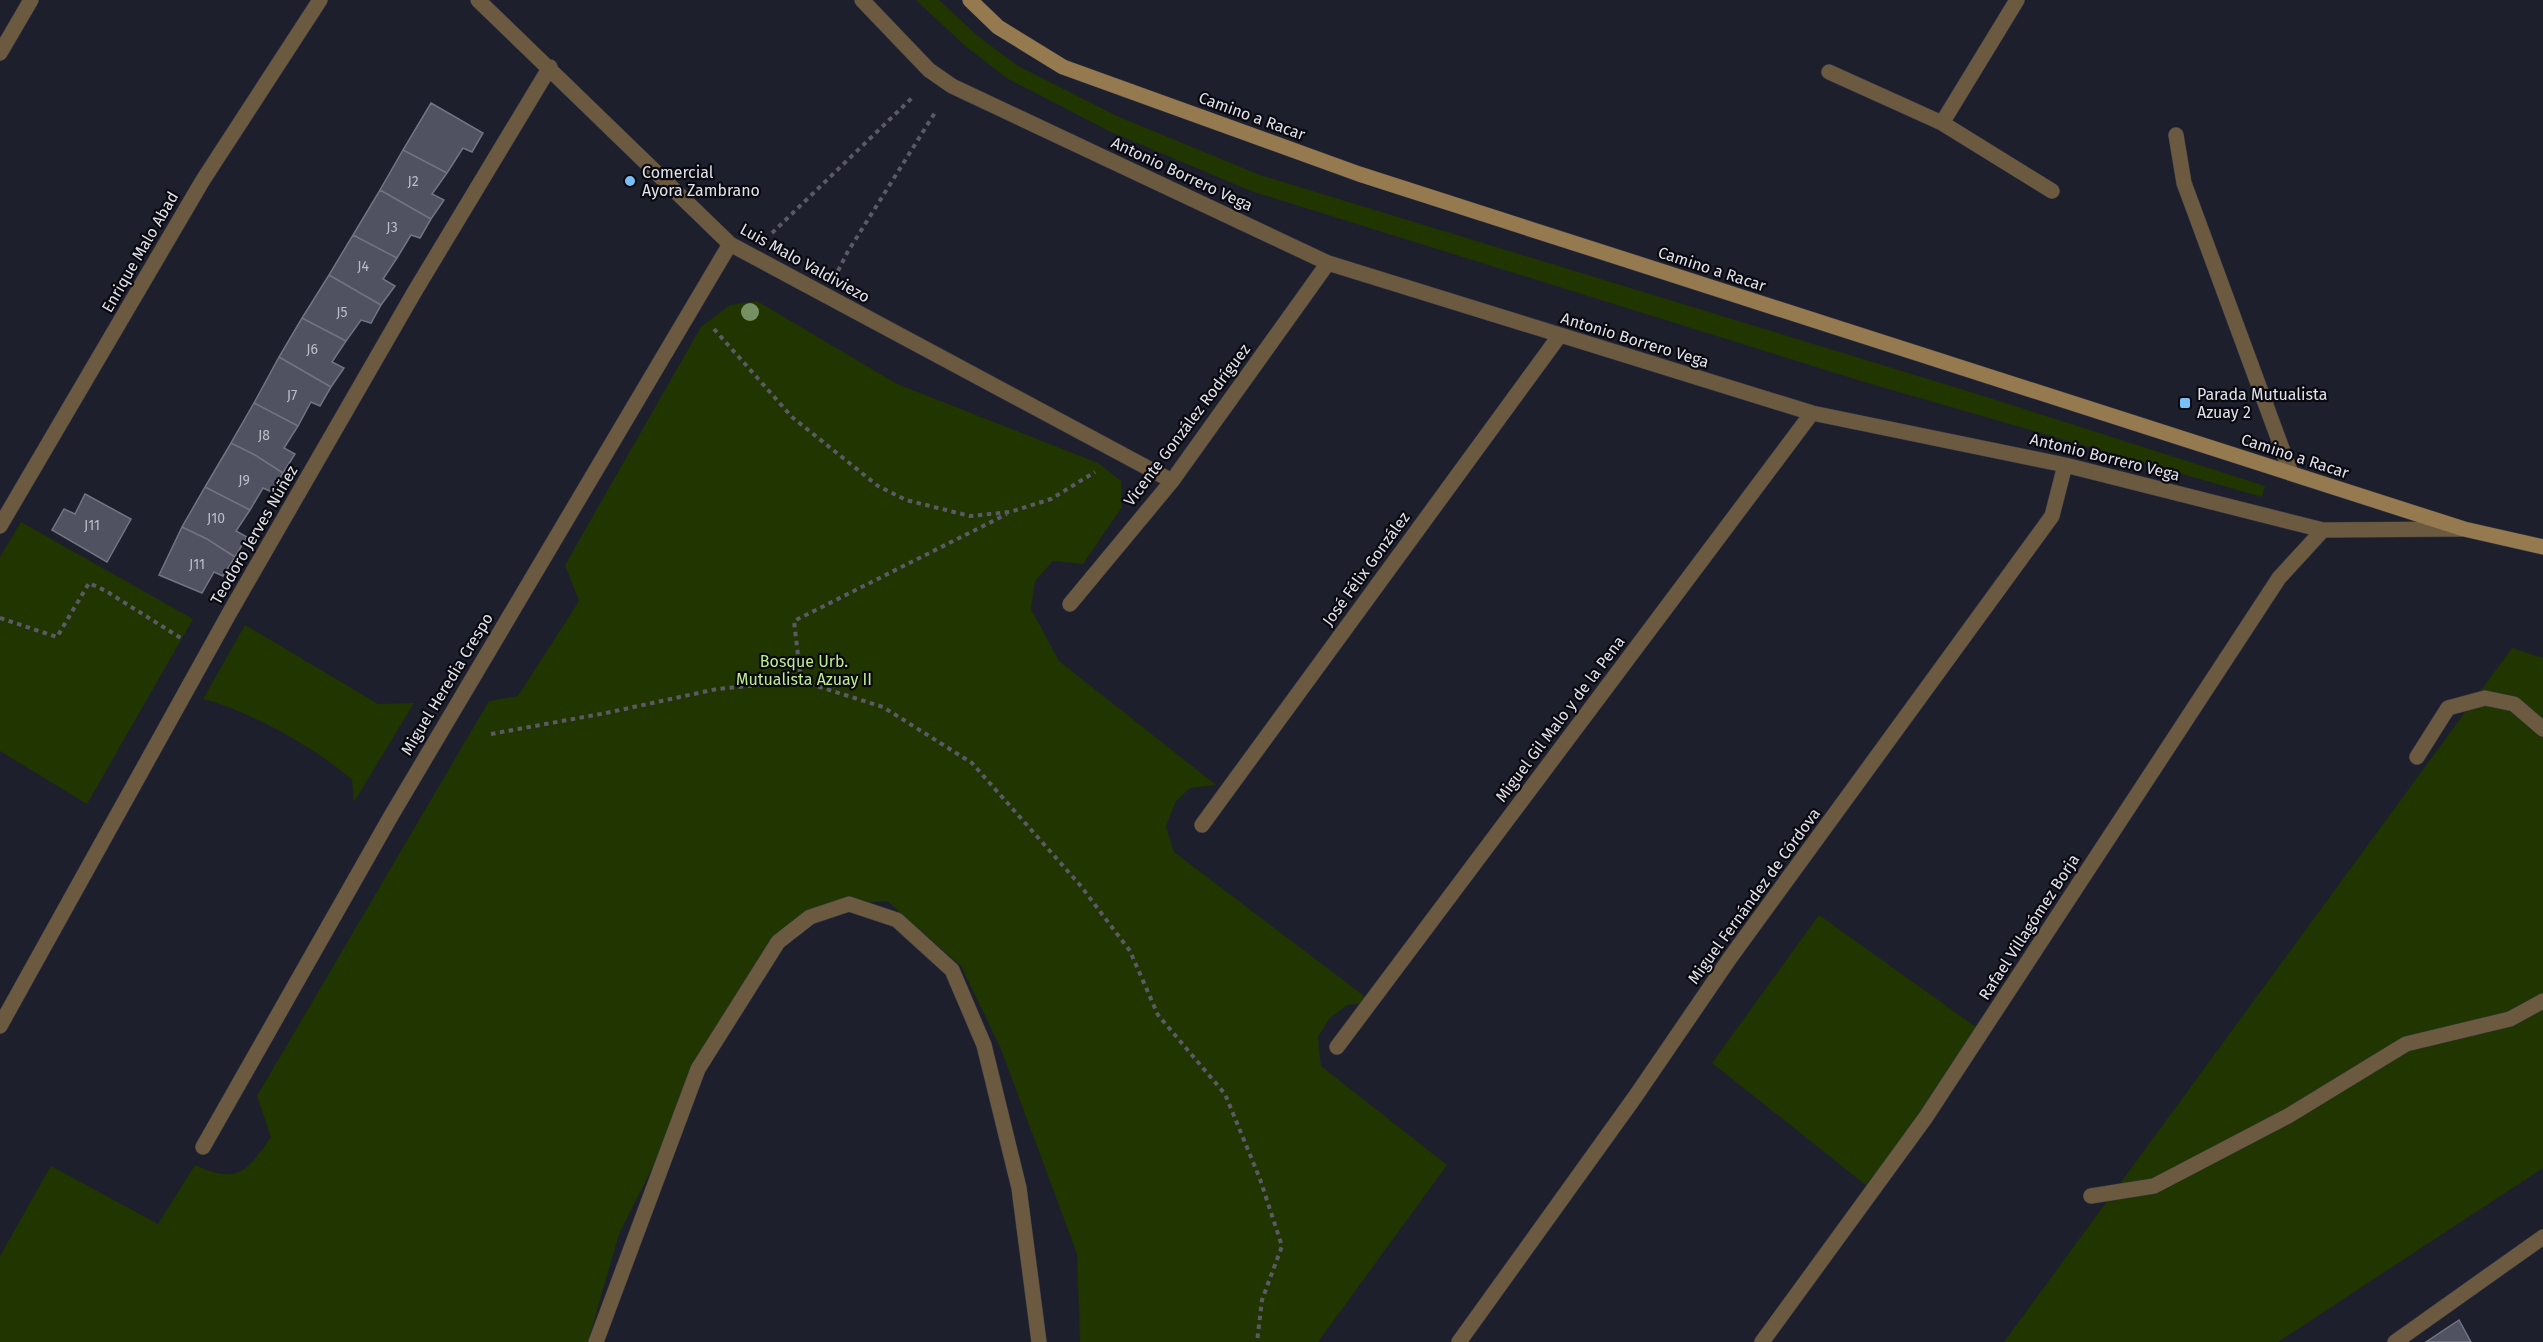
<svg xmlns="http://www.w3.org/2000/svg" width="2543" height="1342" font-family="'Fira Sans',sans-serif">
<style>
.green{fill:#203500}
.building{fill:#505161;stroke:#727484;stroke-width:1.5}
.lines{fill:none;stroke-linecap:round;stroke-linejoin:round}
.lane-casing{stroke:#393a48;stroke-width:16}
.street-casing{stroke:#393a48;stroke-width:16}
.secondary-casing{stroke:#393a48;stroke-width:16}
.path{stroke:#5a5a67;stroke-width:4;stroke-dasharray:4.5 4.5;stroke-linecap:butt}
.lane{stroke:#6b5a40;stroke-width:15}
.street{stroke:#6b5a40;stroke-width:15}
.secondary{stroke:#957a50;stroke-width:15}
.tree{fill:#769063}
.poi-dot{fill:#7abff8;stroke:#09090f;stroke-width:2}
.labels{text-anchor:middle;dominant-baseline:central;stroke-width:4.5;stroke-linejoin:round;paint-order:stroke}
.number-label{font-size:14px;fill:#bdbdc8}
.street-label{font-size:16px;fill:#e1e1eb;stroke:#09090f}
.poi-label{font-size:16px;fill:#e1e1eb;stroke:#09090f;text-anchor:start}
.park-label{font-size:16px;fill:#beec8f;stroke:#09090f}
</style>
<rect width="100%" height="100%" fill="#1e1f2d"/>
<!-- green -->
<path class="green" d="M916,0h23l40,37 39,29 101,51 141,58 714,218 291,93 -3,11 -398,-115 -613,-191 -140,-59 -103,-53 -44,-34z
M757,301l140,83 201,79 23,18 1,26 -39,57 -30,-3 -18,20 -4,28 28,52 157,124 -26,3 -14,13 -10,25 8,26 198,150 -25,3 -17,13 -12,19 3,29 126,99 -129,177h-238l-3,-88 -76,-205 -40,-83 -74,-65 -50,4 -40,14 -53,66 -125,249 -31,108h-588v-86l51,-90 107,58 37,-59c43,20 52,6 76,-28l-14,-41 232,-395 29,-5 61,-95 -14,-36 136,-238 29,-22z
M21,522l172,97 -106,185 -87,-53v-194z
M245,625l133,79 36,-1 -60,99 -2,-22c-36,-32 -102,-69 -149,-81z
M2512,648l31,10v510l-265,174h-274z
M1819,915l161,115 -113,156 -155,-123z"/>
<!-- building -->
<path class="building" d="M431,103l52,30 -11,19 -9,-4 -16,25 -44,-23z
M403,150l44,23 -15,21 12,6 -13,19 -51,-29z
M380,190l51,29 -11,19 -9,-3 -14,23 -44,-23z
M353,235l44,23 -14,21 12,7 -14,19 -52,-30z
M329,275l52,30 -10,18 -10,-3 -15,21 -44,-23z
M302,318l44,23 -14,21 12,6 -13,19 -52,-30z
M279,357l52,30 -11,19 -9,-4 -13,24 -44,-23z
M254,403l44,23 -14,22 11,6 -12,19 -28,-18 -24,-12z
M231,443l24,12 28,18 -11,19 -9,-4 -13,22 -45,-23z
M205,487l45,23 -14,21 11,6 -12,20 -28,-18 -25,-12z
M85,494l46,25 -24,43 -55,-32 12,-21 11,5z
M182,527l25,12 28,18 -12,19 -9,-4 -12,21 -43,-18z
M2459,1320l12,22h-45z"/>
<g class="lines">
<!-- lane casing -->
<g class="lane-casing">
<path id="lane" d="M2176,135l8,48 107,290
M2417,757l31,-49 37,-10 29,6 29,25
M2091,1196l63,-10 134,-70 118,-72 104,-25 33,-18
M2395,1342l148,-105"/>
</g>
<!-- street casing -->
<g class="street-casing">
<path id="street" d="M478,0l252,244 442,237
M862,0l67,70 23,16 376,177 484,150 253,52 258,65 138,-1
M0,53l31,-53
M1829,72l113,51 110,68
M1942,123l75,-123
M0,526l203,-346 117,-180
M1070,604l102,-123 156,-218
M1202,825l358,-490
M0,1026l230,-414 185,-321 135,-224
M1337,1047l475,-634
M203,1147l188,-331 339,-572
M596,1342l102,-273 80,-127 32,-25 39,-13 48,16 55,50 32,75 35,143 20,154
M1459,1342l176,-245 95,-139 322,-442 13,-51
M1762,1342l164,-225 353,-539 44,-48"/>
</g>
<!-- secondary casing -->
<g class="secondary-casing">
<path id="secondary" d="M970,0l28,27 65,40 296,107 1105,355 79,18"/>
</g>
<!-- path -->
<path class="path" d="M772,233l141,-136
M838,271l9,-18 89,-142
M714,329l78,88 86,69 28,14 64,16 40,-4 41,-13 44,-27
M0,618l57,19 32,-54 17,8 78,49
M801,681l-7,-60 213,-107
M491,734l115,-21 111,-24 84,-8 82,26 89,56 108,122 50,66 28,64 67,79 35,85 22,67 -20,54 -5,42"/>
<!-- lane -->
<use href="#lane" class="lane"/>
<!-- street -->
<use href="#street" class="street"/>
<!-- secondary -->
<use href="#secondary" class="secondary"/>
</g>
<!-- trees -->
<circle class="tree" cx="750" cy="312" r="9"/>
<!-- markers -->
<g class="poi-dot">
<circle cx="630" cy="181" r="6"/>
<rect x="2179" y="397" width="12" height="12" rx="3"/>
</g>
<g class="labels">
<!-- number labels -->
<g class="number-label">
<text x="413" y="181">J2</text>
<text x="392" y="227">J3</text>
<text x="363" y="266">J4</text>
<text x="342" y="312">J5</text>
<text x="312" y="349">J6</text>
<text x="292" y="395">J7</text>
<text x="264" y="435">J8</text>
<text x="244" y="480">J9</text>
<text x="216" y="518">J10</text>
<text x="92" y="525">J11</text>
<text x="197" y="564">J11</text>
</g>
<!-- street labels -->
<g class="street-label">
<text transform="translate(1252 116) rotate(20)">Camino a Racar</text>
<text transform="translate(1182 174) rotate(25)">Antonio Borrero Vega</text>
<text transform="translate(140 252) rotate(-60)">Enrique Malo Abad</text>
<text transform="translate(805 263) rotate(29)">Luis Malo Valdiviezo</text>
<text transform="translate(1712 269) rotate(18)">Camino a Racar</text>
<text transform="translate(1635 340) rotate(17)">Antonio Borrero Vega</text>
<text transform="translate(1187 425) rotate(-53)">Vicente González Rodríguez</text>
<text transform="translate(2295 456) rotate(18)">Camino a Racar</text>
<text transform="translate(2105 457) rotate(14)">Antonio Borrero Vega</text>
<text transform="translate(254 535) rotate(-60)">Teodoro Jerves Núñez</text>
<text transform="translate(1366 569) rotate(-54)">José Félix González</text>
<text transform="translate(447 684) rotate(-59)">Miguel Heredia Crespo</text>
<text transform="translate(1560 719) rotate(-53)">Miguel Gil Malo y de la Pena</text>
<text transform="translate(1754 896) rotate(-54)">Miguel Fernández de Córdova</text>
<text transform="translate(2029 927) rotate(-57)">Rafael Villagómez Borja</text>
</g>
<!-- poi labels -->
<g class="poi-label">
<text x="642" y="172">Comercial<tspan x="642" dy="18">Ayora Zambrano</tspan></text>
<text x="2197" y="394">Parada Mutualista<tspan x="2197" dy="18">Azuay 2</tspan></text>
</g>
<!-- park labels -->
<g class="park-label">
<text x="804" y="661">Bosque Urb.<tspan x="804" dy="18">Mutualista Azuay II</tspan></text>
</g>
</g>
</svg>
